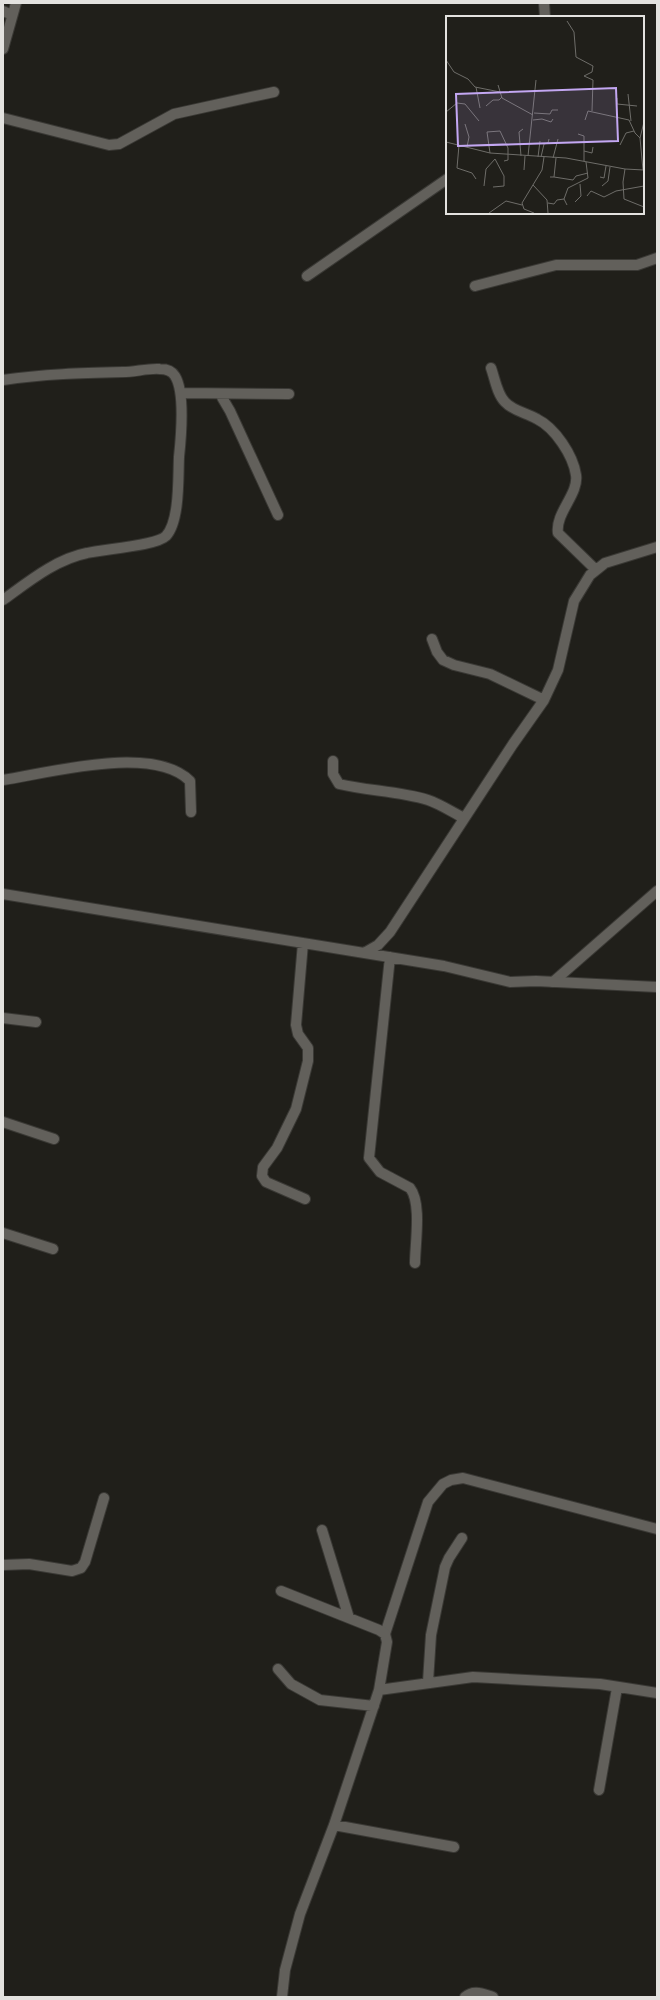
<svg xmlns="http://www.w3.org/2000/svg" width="660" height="2000" font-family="'Asap Condensed',sans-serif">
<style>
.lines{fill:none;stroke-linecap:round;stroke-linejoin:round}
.lane-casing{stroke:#3a3935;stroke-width:12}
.street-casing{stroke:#3a3935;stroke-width:12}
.secondary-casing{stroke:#3a3935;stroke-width:12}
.lane{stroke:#62605b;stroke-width:10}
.street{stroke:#62605b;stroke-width:10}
.secondary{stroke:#62605b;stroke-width:10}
.inset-road{fill:none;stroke:#6e6d69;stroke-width:1}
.view{fill:#c3a7f2;fill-opacity:0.15;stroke:#c3a7f2;stroke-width:2}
.inset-edge{fill:none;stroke:#e3e2df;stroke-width:2}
</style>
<rect width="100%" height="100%" fill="#201f1a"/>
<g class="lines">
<!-- lane casing -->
<g class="lane-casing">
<path id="lane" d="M553,982l104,-91
M385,1634l43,-132 15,-18 8,-4 12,-2 194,51"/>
</g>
<!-- street casing -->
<g class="street-casing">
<path id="street" d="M544,3l1,14
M3,11l9,4
M3,118l106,27 10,-1 55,-30 100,-22
M307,276l140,-97
M475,286l81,-21h81l20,-7
M491,368c4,11 6,26 14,34 8,9 22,11 32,17 18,9 36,36 39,56 3,19 -21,38 -18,58l37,36
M3,380c40,-6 80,-7 120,-8 12,0 25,-4 37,-3 6,0 12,2 15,7 10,16 6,62 4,81 -1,20 1,64 -13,79 -10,10 -63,13 -79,17 -31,6 -59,29 -84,47
M181,393l108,1
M220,394l10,17 48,104
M432,639l5,13 6,8 11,5 36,9 54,26
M333,761v13l6,10c29,7 60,7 89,16 12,4 24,12 36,18
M3,780c46,-7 150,-36 187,1l1,31
M3,894l441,72 66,16 26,-1 121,6
M303,943l-7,82 2,9 10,14v13l-12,48 -19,39 -14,19 -1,9 4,6 39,17
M364,953l14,-8 12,-13 123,-188 31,-44 14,-30 16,-69 16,-26 15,-12 52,-16
M390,957l-21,201 11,14 30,16c12,15 5,56 5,75
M3,1018l33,4
M3,1122l51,17
M3,1233l50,16
M322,1530l27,88
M3,1565l26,-1 43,7 9,-3 4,-6 19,-64
M281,1591l98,39 6,4 2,8 -8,48 -45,135 -34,89 -15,56 -3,27
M278,1669l13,15 29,16 54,6
M428,1682l3,-47 14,-68 4,-9 13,-20
M379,1690l94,-13 127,7 57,9
M599,1790l18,-102
M334,1825l120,22
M465,1997c9,-8 18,-3 28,0"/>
</g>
<!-- secondary casing -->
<g class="secondary-casing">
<path id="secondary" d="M3,49l13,-46"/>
</g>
<!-- lane -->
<use href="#lane" class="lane"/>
<!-- street -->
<use href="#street" class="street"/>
<!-- secondary -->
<use href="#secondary" class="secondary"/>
</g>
<!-- overview -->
<g transform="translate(446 16)">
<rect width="198" height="198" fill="#201f1a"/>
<path class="inset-road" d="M121,5l7,11 2,25 17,9 -1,6 -8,4 9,4 -1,31M0,44l8,12 14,7 7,8 25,5M52,69l4,13 31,17M30,71l4,21M182,78l3,27M171,82v6l20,2M40,90l7,-6h6l3,-3M0,96l11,-9 8,1 14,17M88,97l16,1 2,-4h6M87,104l9,-1 9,3 2,-3M139,104l3,-9 41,9 6,13 5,5M19,108l4,13 -2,10M132,118l6,2v25M0,126l44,11 76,5 59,11 19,1M13,129l-2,23 15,5 4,6M174,129l6,-12 8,-2M138,135l8,2 1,-6M44,137l-3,-21 13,-1 8,17v12l-4,1M75,140l-2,-24 4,-3M82,140l8,-76M92,141l2,-16M95,141l3,-13 4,-1 1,-4M107,142l5,-19M179,153l-2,13 1,17 20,8M78,154l1,-14M197,154l-3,-32 4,-16M104,161h4l2,-19M108,161l19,3 3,-4 12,-3M154,161l4,1 2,-12M87,169l14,15 1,13M38,170l2,-17 9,-10M156,170l6,-5 2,-14M47,171l11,-1v-10l-9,-17M141,180l4,-5 13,6 12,-6 28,-5M118,183l4,-11 20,-10 -2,-16M129,186l6,-6 -1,-12M102,187l6,1 3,-4 7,-1 3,6M43,197l17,-12 16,4M88,197l-10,-4 -2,-6 20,-33 2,-13"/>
<path class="view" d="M170,72l2,53 -160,5 -2,-52z"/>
<rect width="198" height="198" class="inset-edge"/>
</g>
<!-- border -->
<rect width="660" height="2000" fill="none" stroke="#e3e2df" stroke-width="8"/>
</svg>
